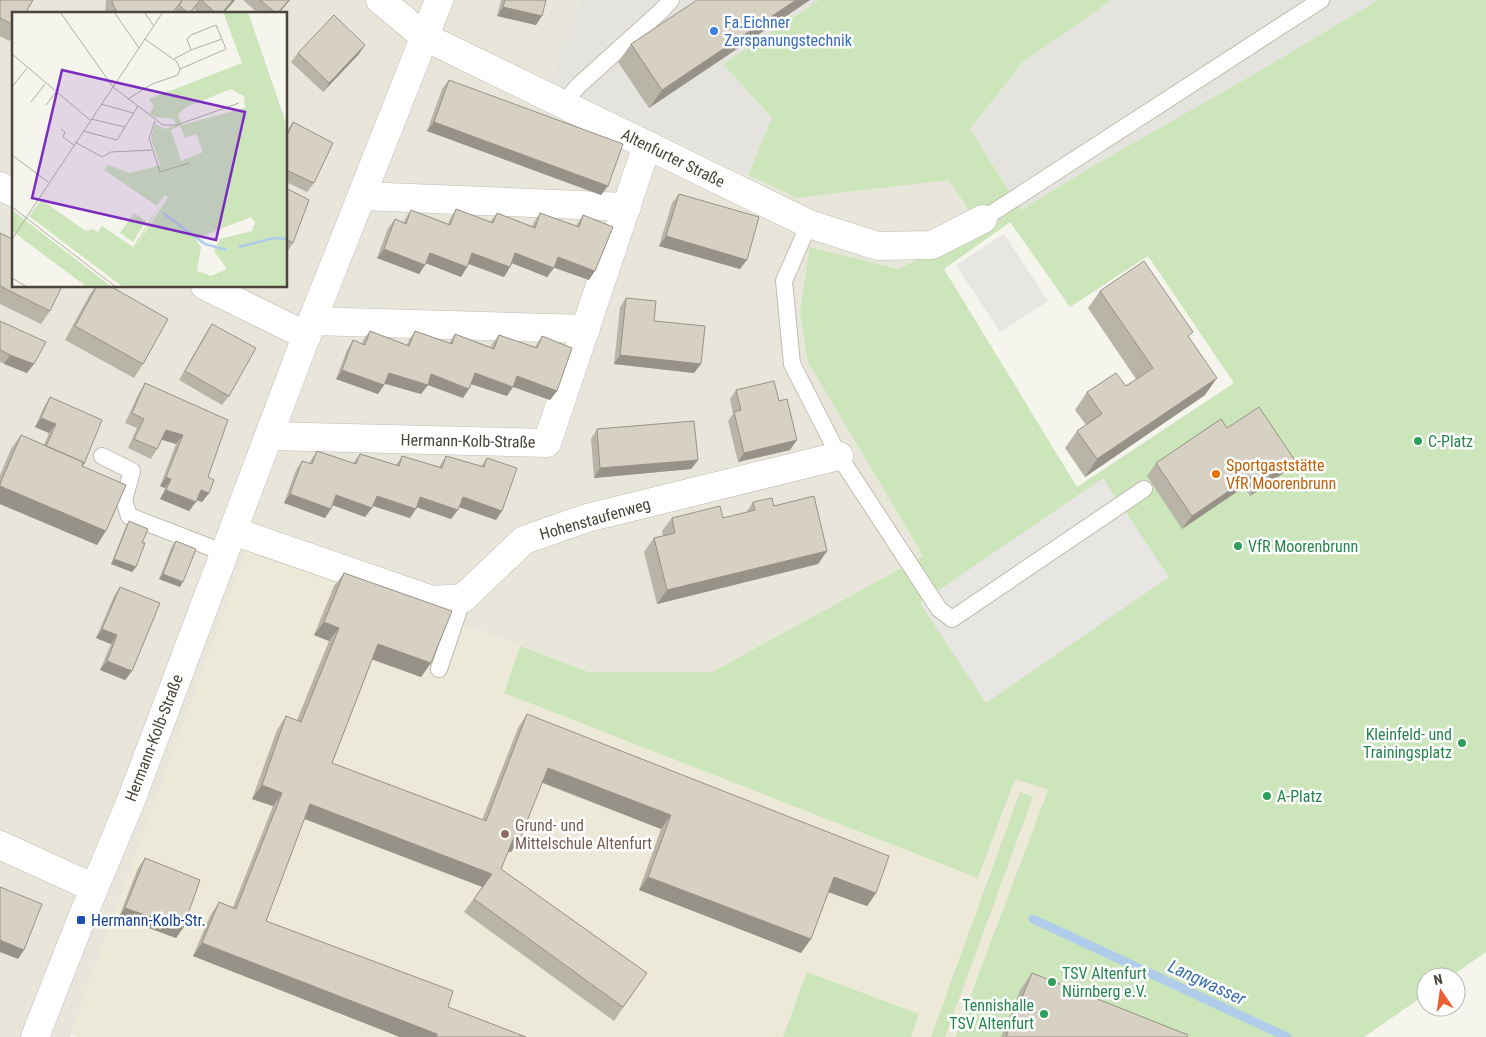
<svg xmlns="http://www.w3.org/2000/svg" width="1486" height="1037" font-family="'Roboto Condensed',sans-serif">
<style>
.residential{fill:#e8e6db;fill-rule:evenodd}
.industrial{fill:#e5e3de}
.education{fill:#ede9d8}
.green{fill:#cde5ba;fill-rule:evenodd}
.parking{fill:#e8e6e3}
.lines{fill:none;stroke-linecap:round;stroke-linejoin:round}
.stream{stroke:#b0cceb;stroke-width:9}
.lane-casing{stroke:#c0bcb0;stroke-width:18}
.street-casing{stroke:#c0bcb0;stroke-width:29}
.lane{stroke:#fff;stroke-width:16}
.street{stroke:#fff;stroke-width:28}
.wall{fill:#b8b4a8}
.shaded-wall{fill:#969288}
.building{fill:#d6d1c3;stroke:#969288}
.shop-dot{fill:#3f7fe0;stroke:#fff;stroke-width:2}
.leisure-dot{fill:#2e9e5b;stroke:#fff;stroke-width:2}
.food-dot{fill:#e8710a;stroke:#fff;stroke-width:2}
.education-dot{fill:#8d6e63;stroke:#fff;stroke-width:2}
.transit-dot{fill:#1a4fb4;stroke:#fff;stroke-width:2}
.labels{text-anchor:middle;dominant-baseline:central;stroke-width:5;stroke-linejoin:round;paint-order:stroke}
.shop-label{font-size:16px;fill:#366cbe;stroke:#fff;text-anchor:start}
.street-label{font-size:16px;fill:#49453b;stroke:#fff}
.leisure-label{font-size:16px;fill:#27864d;stroke:#fff;text-anchor:start}
.food-label{font-size:16px;fill:#c56008;stroke:#fff;text-anchor:start}
.education-label{font-size:16px;fill:#785e54;stroke:#fff;text-anchor:start}
.transit-label{font-size:16px;fill:#164399;stroke:#fff;text-anchor:start}
.water-label{font-size:18px;font-style:italic;fill:#3c71ad;stroke:#fff}
.inset-river{fill:none;stroke:#b0cceb;stroke-width:2.5}
.inset-road{fill:none;stroke:#b0aea6;stroke-width:1}
.view{fill:#7b2cbf;fill-opacity:0.15;stroke:#7b2cbf;stroke-width:2.5}
.inset-edge{fill:none;stroke:#49453b;stroke-width:2.5}
</style>
<rect width="100%" height="100%" fill="#f5f4ed"/>
<!-- residential -->
<path class="residential" d="M0,0h580l-31,83 248,115 152,-18 30,46 -80,43 -89,-22 -2,115 115,194 -211,116h-123l-69,-26 -272,-99 -178,490h-70zM14,14h272v272h-272z"/>
<!-- industrial -->
<path class="industrial" d="M580,0h239l-96,64 49,54 -24,57 -199,-92z
M1112,0h266l-122,73 -167,95 -68,42 -51,-81 53,-67z"/>
<!-- education -->
<path class="education" d="M248,547l272,99 -15,47 473,185 37,-100 33,12 -93,247h-876l-8,-3z"/>
<!-- green -->
<path class="green" d="M819,0h293l-89,62 -53,67 51,81 68,-42 167,-95 122,-73h108v952l-36,25h-24v17l-62,43h-409l93,-247 -33,-11 -37,99 -474,-185 16,-47 69,26h123l211,-116 -115,-194 -8,-50 10,-65 89,22 80,-43 -30,-46 -152,18 -49,-23 24,-57 -49,-54zM1010,222l60,85 78,-51 86,127 -157,104 -133,-218z
M1020,792l13,5 -88,240h-14z
M807,972l112,42 -8,23h-128z"/>
<!-- parking -->
<path class="parking" d="M1004,234l44,67 -48,31 -44,-67z
M1103,478l66,99 -183,126 -66,-100z"/>
<g class="lines">
<!-- stream -->
<path class="stream" d="M1033,919l254,118"/>
<!-- lane casing -->
<g class="lane-casing">
<path id="lane" d="M563,105l14,-18 84,-76 10,-11
M983,219l338,-219
M809,224l-25,57 8,83 47,92 100,153 13,10 192,-130
M102,456l30,15 -8,29 5,16 96,37
M439,669l24,-71"/>
</g>
<!-- street casing -->
<g class="street-casing">
<path id="street" d="M380,0l45,37 384,187 69,22 54,-1 51,-26
M0,186l14,7
M363,196l264,11
M205,286l102,50
M312,321l274,8
M269,436l278,7 100,-298
M233,531l199,69 31,-2 61,-58 63,-22 252,-62
M0,845l94,43
M35,1037l46,-117 49,-117 182,-482 127,-321"/>
</g>
<!-- lane -->
<use href="#lane" class="lane"/>
<!-- street -->
<use href="#street" class="street"/>
</g>
<!-- wall -->
<path class="wall" d="M0,0l14,14v20l-5,7 -9,-5z
M106,0h129l-12,14h-23l-6,-5 -5,5h-9l-5,-4 -3,4h-66l-1,-2z
M243,0h47l-12,14h-19z
M501,0h45l-10,25 -39,-9z
M810,0l-161,108 -31,-46 13,-18z
M298,53l61,1 -36,38 -32,-30z
M449,80l159,106 -7,9 -174,-64 15,-42z
M293,122l21,61 -7,9 -21,-10v-50z
M286,188l7,55 -6,9 -1,-1z
M679,194l61,75 -81,-23 13,-43z
M456,209l34,13 7,-9 35,13 2,-4 6,-9 36,13 7,-11 6,65 -35,-13 -7,10 -35,-14 -2,4 -6,10 -35,-13 -2,3 -6,10 -35,-14 -7,11 -42,-16 11,-30 7,-9 9,3 1,-3 6,-9 37,14 2,-5z
M0,233l50,78 -9,13 -41,-20z
M96,286h14l33,78 -9,14 -69,-38 25,-46z
M1100,291l89,46 16,58 -120,82 -20,-29 12,-17 9,-6 -11,-15 12,-18 39,-6 10,-7 -48,-71z
M626,298l28,23 47,43 -7,9 -80,-9 6,-57z
M0,321l27,52 -27,-11z
M212,324l17,72 -7,9 -43,-25 27,-47z
M370,331l37,14 2,-5 6,-9 34,12 6,-9 36,13 1,-3 7,-9 36,12 7,-11 15,55 -7,9 -37,-13 -6,9 -36,-12 -8,14 -35,-13 -7,9 -36,-11 -7,11 -42,-15 11,-29 6,-10 9,4 1,-4z
M145,383l83,37 -20,57 1,16 -7,9 -5,-2 -8,11 -29,-12 5,-11 -5,-2 16,-42 -14,-4 -5,9 -6,10 -23,-11 9,-20 -12,-5 14,-30z
M736,390l54,60 -52,12 -10,-41 5,-7 -3,-15z
M50,397l34,67 -2,3 15,78 -97,-41v-29l11,-26 10,-14 23,10 5,-12 -14,-6 9,-20z
M1227,428l58,44 -35,24 -6,-9 -62,42 -35,-53 9,-13z
M597,429l101,31 -7,9 -97,9 -3,-39z
M317,451l36,12 7,-9 36,11 6,-9 37,11 7,-11 35,10 6,-8 9,62 -37,-13 -8,12 -34,-12 -7,11 -37,-12 -8,11 -33,-12 -7,13 -41,-15 12,-33 6,-9 7,2z
M753,502l21,4 53,45 -9,13 -161,40 -13,-52 10,-14 9,-2 -1,-5 10,-13h51l23,-5z
M129,521l13,22 -6,24 -4,5 -21,-8 15,-38z
M176,541l4,46 -21,-8 13,-33z
M344,573l87,90 -10,14 -49,-18 -40,104 150,57 36,-92 9,-14 349,179 -9,13 -39,-14 -27,61 -162,-63 22,-61 -119,-46 -31,69 -3,-1 -7,18 146,104 -33,48 -150,-109 18,-25 -178,-68 -38,102 182,86 78,30h-126l-207,-81 17,-40 9,-14 14,5 40,-101 -21,-7 25,-69 9,-14 11,4 32,-79 -15,-6 20,-49z
M120,587l12,84 -7,9 -25,-10 11,-26 -15,-6 18,-42z
M145,858l38,70 -7,10 -57,-21 19,-49z
M1032,973l155,64h-186l19,-47z"/>
<!-- shaded-wall -->
<path class="shaded-wall" d="M233,0h2l-12,14h-2z
M289,0h1l-12,14h-1z
M796,0h14l-161,108 13,-18z
M503,7l39,9 -6,9 -39,-9z
M365,45l-6,9 -36,38 6,-9z
M434,122l174,64 -7,9 -174,-64z
M666,236l81,24 -7,9 -81,-23z
M384,249l41,16 -6,9 -42,-16z
M430,253l37,14 -6,10 -38,-15z
M472,253l38,14 -6,10 -38,-14z
M515,253l39,15 -7,9 -38,-15z
M558,257l37,14 -6,9 -37,-13z
M10,355l24,9 -7,9 -23,-9z
M620,355l81,9 -7,9 -80,-9z
M342,370l42,15 -6,9 -42,-15z
M389,373l39,12 -7,9 -39,-11z
M475,373l38,14 -6,9 -39,-13z
M431,374l38,15 -6,9 -38,-14z
M517,376l40,15 -7,9 -39,-14z
M1217,378l-12,17 -120,82 12,-18z
M41,418l15,6 -7,9 -14,-6z
M166,430l17,5 -7,9 -16,-5z
M797,440l-7,10 -52,12 6,-9z
M1294,459l-9,13 -35,24 10,-14z
M698,460l-7,9 -97,9 6,-10z
M1254,474l-10,13 -62,42 10,-13z
M166,477l5,2 -6,9 -5,-2z
M0,486l106,45 -9,14 -97,-41z
M166,490l30,12 -7,9 -29,-12z
M201,490l8,3 -7,9 -8,-3z
M290,494l41,15 -6,9 -41,-15z
M336,495l36,13 -7,9 -35,-13z
M377,496l39,13 -6,9 -40,-13z
M420,497l38,13 -7,9 -38,-13z
M463,497l39,14 -6,9 -40,-14z
M827,551l-9,13 -161,40 10,-14z
M114,559l22,8 -4,5 -21,-8z
M163,574l20,8 -3,5 -21,-8z
M324,622l15,6 -10,13 -15,-6z
M102,629l15,6 -6,9 -15,-6z
M378,644l53,19 -10,14 -53,-19z
M107,661l25,10 -7,9 -25,-10z
M548,768l123,47 -10,14 -122,-48z
M262,785l20,8 -9,13 -21,-7z
M310,804l182,70 -9,13 -183,-70z
M514,837l6,2 -9,13 -6,-1z
M648,877l163,62 -10,14 -162,-63z
M834,877l42,16 -9,13 -42,-15z
M125,908l58,20 -7,10 -57,-21z
M0,940l24,10 -6,9 -18,-7z
M202,943l235,91 -1,3h-36l-207,-81z"/>
<!-- building -->
<path class="building" d="M0,0h33l-8,14h-11v11l-14,-7z
M112,0h69l1,1 -11,13h-53l-6,-12z
M181,0h19l-11,14 -10,-9 3,-4z
M201,0h32l-12,14h-4z
M260,0h29l-12,14z
M505,0h41l-4,16 -39,-9z
M697,0h99l-134,90 -31,-46z
M334,15l31,30 -36,38 -31,-30z
M449,80l174,64 -15,42 -174,-64z
M293,122l40,21 -19,40 -28,-13v-32z
M286,188l23,12 -16,43 -7,-4z
M679,194l80,23 -12,43 -81,-24z
M456,209l37,14 4,-10 38,15 5,-15 39,14 4,-12 30,12 -18,44 -37,-14 -4,11 -39,-15 -5,14 -38,-14 -5,14 -37,-14 -5,12 -41,-16 11,-30 11,5 5,-14 39,15z
M0,233l14,7v46h48l-12,25 -50,-25z
M1144,261l49,71 -5,4 29,42 -120,81 -20,-28 25,-17 -15,-22 29,-19 10,13 27,-18 -53,-77z
M97,286h13l58,33 -25,45 -68,-38z
M626,298l30,3 -2,20 51,5 -4,38 -81,-9z
M0,321l46,21 -12,22 -24,-9 -10,-5z
M212,324l44,24 -27,48 -44,-25z
M370,331l39,15 6,-15 37,13 3,-10 39,15 5,-14 38,13 5,-12 30,12 -15,43 -40,-15 -4,11 -38,-14 -6,16 -38,-15 -3,11 -39,-12 -5,12 -42,-15 11,-30 12,5z
M774,381l5,20 8,-2 10,41 -53,13 -10,-41 7,-2 -5,-20z
M145,383l83,37 -20,57 6,3 -5,13 -8,-3 -5,12 -30,-12 5,-11 -5,-2 17,-42 -17,-5 -9,19 -23,-10 10,-20 -12,-6z
M50,397l52,23 -18,44h-1v-2l-37,-16 10,-22 -15,-6z
M1259,407l35,52 -34,23 -6,-8 -62,42 -36,-53 65,-44 6,9z
M694,421l4,39 -98,8 -3,-39z
M21,435l62,27 -1,4 44,19 -20,46 -106,-45v-2z
M317,451l39,13 4,-10 39,12 3,-10 40,12 4,-12 38,11 3,-9 30,10 -15,43 -39,-14 -5,13 -38,-13 -4,12 -39,-13 -5,12 -36,-13 -5,14 -41,-15 12,-33 10,3z
M814,496l13,55 -160,39 -13,-52 21,-5 -3,-15 48,-12 3,12 32,-8 -2,-8 19,-4 2,8z
M129,521l19,8 -6,14h3l-9,24 -22,-8z
M176,541l20,8 -13,33 -20,-8z
M344,573l108,38 -21,52 -53,-19 -46,119 154,58 41,-107 362,142 -13,37 -42,-16 -23,62 -163,-62 23,-62 -123,-47 -28,71 -6,-2 -13,32 146,104 -24,34 -149,-108 18,-25 -182,-70 -44,117 187,70 -5,16 78,30h-89v-3l-235,-91 17,-41 17,7 46,-116 -20,-8 24,-69 15,6 38,-94 -15,-6z
M120,587l40,16 -28,68 -25,-10 10,-26 -15,-6z
M145,858l55,22 -17,48 -58,-20z
M0,887l42,17 -18,46 -24,-10z
M1032,973l156,62 -1,2h-181z"/>
<!-- markers -->
<circle class="shop-dot" cx="714" cy="31" r="5"/>
<g class="leisure-dot">
<circle cx="1418" cy="441" r="5"/>
<circle cx="1238" cy="546" r="5"/>
<circle cx="1462" cy="743" r="5"/>
<circle cx="1267" cy="796" r="5"/>
<circle cx="1052" cy="982" r="5"/>
<circle cx="1044" cy="1014" r="5"/>
</g>
<circle class="food-dot" cx="1216" cy="474" r="5"/>
<circle class="education-dot" cx="505" cy="834" r="5"/>
<rect class="transit-dot" x="76" y="915" width="10" height="10" rx="2.5"/>
<g class="labels">
<!-- shop labels -->
<g class="shop-label">
<text x="724" y="22">Fa.Eichner<tspan x="724" dy="18">Zerspanungstechnik</tspan></text>
</g>
<!-- street labels -->
<g class="street-label">
<text transform="translate(673 158) rotate(26)">Altenfurter Straße</text>
<text transform="translate(468 441) rotate(1)">Hermann-Kolb-Straße</text>
<text transform="translate(595 519) rotate(-16)">Hohenstaufenweg</text>
<text transform="translate(154 738) rotate(-69)">Hermann-Kolb-Straße</text>
</g>
<!-- leisure labels -->
<g class="leisure-label">
<text x="1428" y="441">C-Platz</text>
<text x="1248" y="546">VfR Moorenbrunn</text>
<text x="1452" y="734" text-anchor="end">Kleinfeld- und<tspan x="1452" dy="18">Trainingsplatz</tspan></text>
<text x="1277" y="796">A-Platz</text>
<text x="1062" y="973">TSV Altenfurt<tspan x="1062" dy="18">Nürnberg e.V.</tspan></text>
<text x="1034" y="1005" text-anchor="end">Tennishalle<tspan x="1034" dy="18">TSV Altenfurt</tspan></text>
</g>
<!-- food labels -->
<g class="food-label">
<text x="1226" y="465">Sportgaststätte<tspan x="1226" dy="18">VfR Moorenbrunn</tspan></text>
</g>
<!-- education labels -->
<g class="education-label">
<text x="515" y="825">Grund- und<tspan x="515" dy="18">Mittelschule Altenfurt</tspan></text>
</g>
<!-- transit labels -->
<g class="transit-label">
<text x="91" y="920">Hermann-Kolb-Str.</text>
</g>
<!-- water labels -->
<g class="water-label">
<text transform="translate(1207 982) rotate(25)">Langwasser</text>
</g>
</g>
<!-- overview -->
<g transform="translate(12 12)">
<rect width="275" height="275" fill="#f5f4ed"/>
<path d="M211,0h25l39,114v161h-164l-94,-71 12,-16 45,31 7,-2 5,3 4,-6 31,21 32,-50 -30,51 33,-51 -3,-2 -8,11 -53,-36 4,-5 22,8 30,-8 -9,-27 4,-14 10,5 11,-4 -2,-6 -19,-2 -6,-4 5,-6 -5,-8 93,-36zM219,77l13,7 1,12 -63,17 -4,-11 8,-7zM168,114l5,12 11,-4 7,18 -22,9 -10,-31zM239,205l4,5 -3,9 -32,8 -6,12 13,18 -16,7 -14,-5 4,-24 -6,-8zM0,198l100,77h-25l-75,-56zM122,201l12,8 -13,21 -13,-9z" fill="#cde5ba" fill-rule="evenodd"/>
<path class="inset-river" d="M151,201l42,31 22,6M227,235l35,-9 13,1"/>
<path class="inset-road" d="M48,0l53,75 50,38h14l62,-22M102,0l25,36M132,0l10,14M133,27l32,23 3,7 46,-20 -10,-24 -25,10 -4,4 4,11 -17,9M179,38l31,-11M0,42l78,66M0,75l15,-19M116,87l24,-15 26,-9 2,-6M19,90l14,-18M89,92l32,9M34,93l10,-13M79,107l34,8M143,109l-6,17 11,34 29,-9M49,117l4,3 -2,5 11,8M71,119l34,9 21,-34M63,130l27,15 9,-5 41,-2M0,143l36,27M0,195l104,80M0,227l151,-227M0,266l15,9"/>
<path class="view" d="M50,58l183,42 -29,128 -184,-42z"/>
<rect width="275" height="275" class="inset-edge"/>
</g>
<!-- north arrow -->
<g transform="translate(1441 992) rotate(347)"><circle r="24" fill="#ffffff" stroke="#b6b5b1"/>
<path d="M0-4L9 19L0 12L-9 19Z" fill="#e76132"/>
<text y="-8" font-size="14" font-weight="bold" text-anchor="middle" fill="#49453b">N</text>
</g>
</svg>
